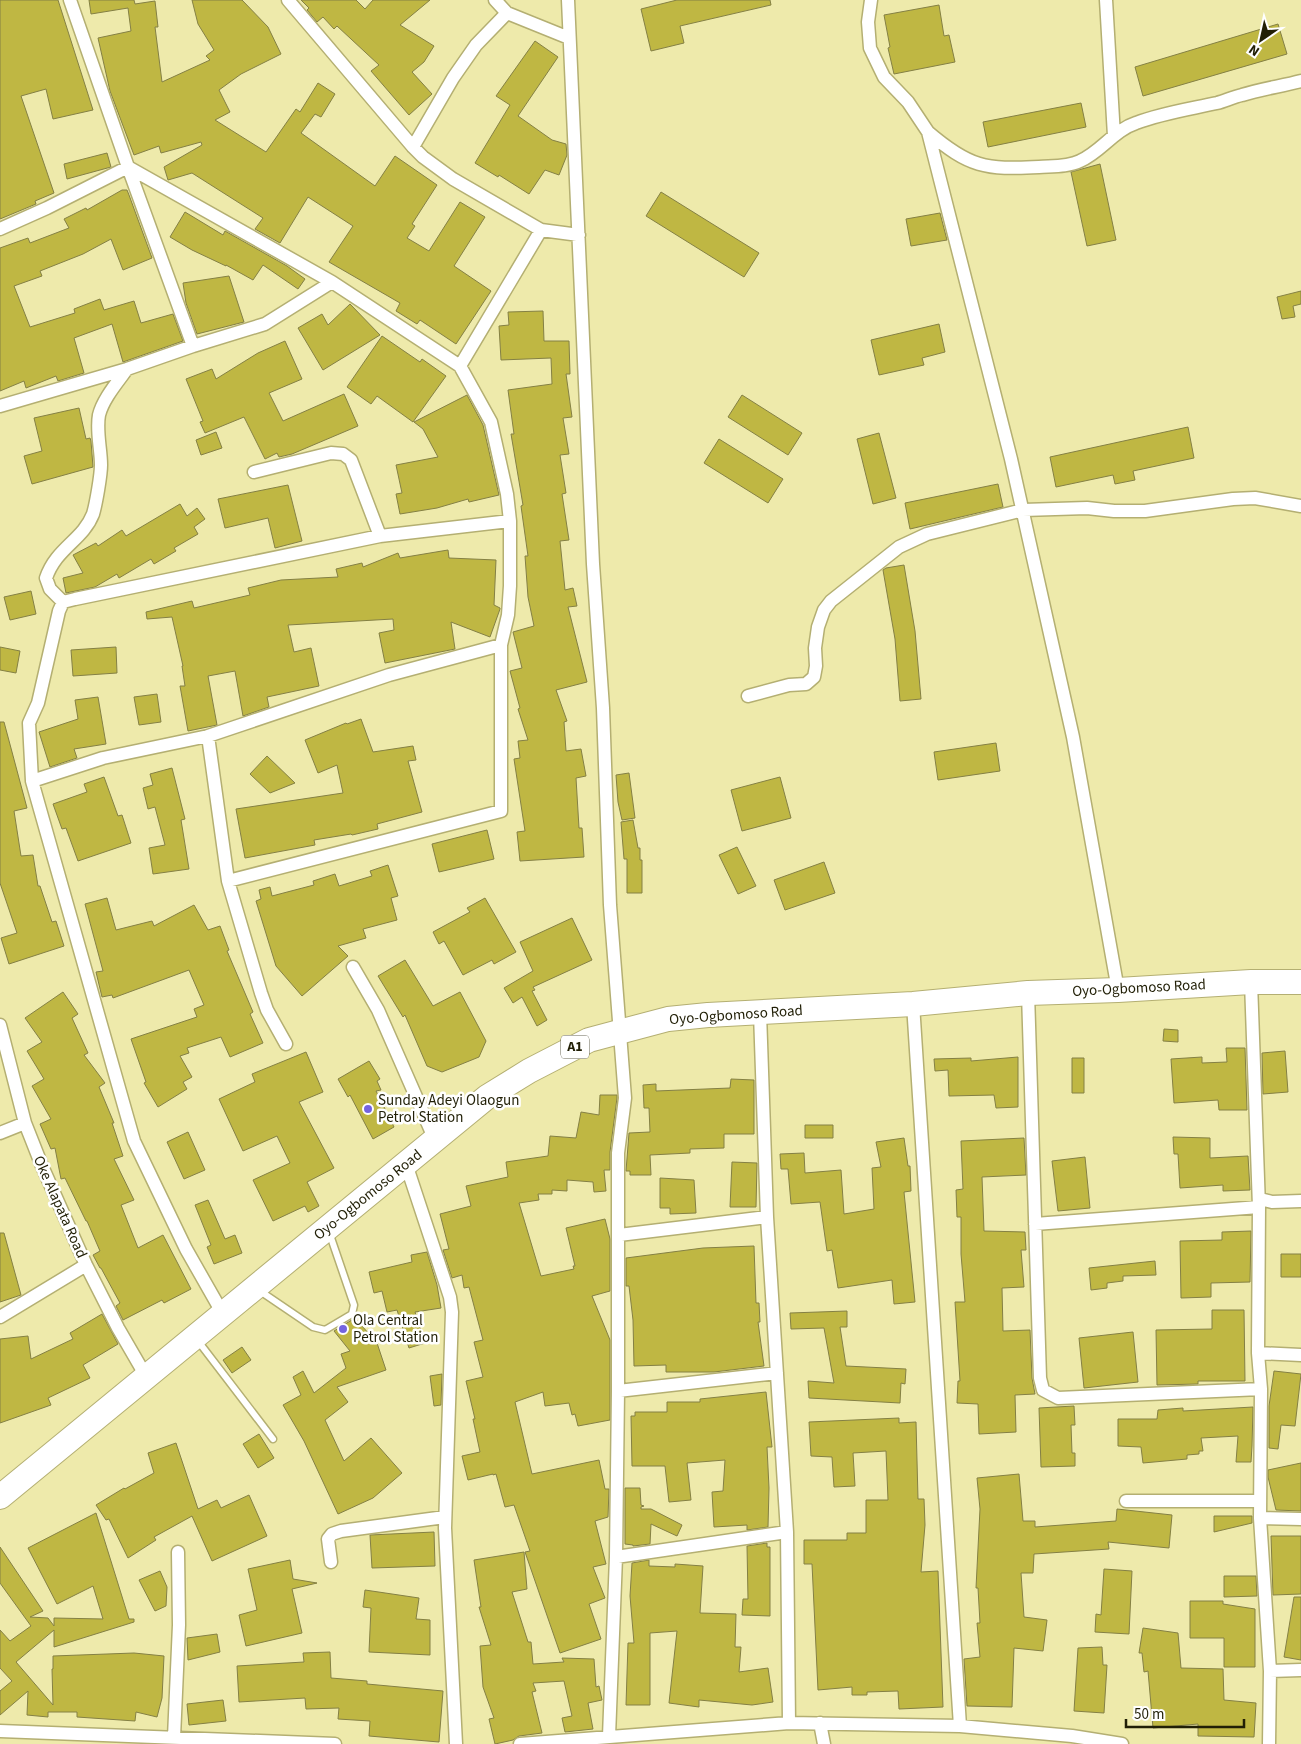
<svg xmlns="http://www.w3.org/2000/svg" width="1301" height="1744" font-family="'Source Sans 3',sans-serif">
<style>
.building{fill:#bfb743;stroke:#848044}
.lines{fill:none;stroke-linecap:round;stroke-linejoin:round}
.lane-casing{stroke:#b4af72;stroke-width:9}
.street-casing{stroke:#b4af72;stroke-width:15}
.highway-casing{stroke:#b4af72;stroke-width:26}
.lane{stroke:#fff;stroke-width:6}
.street{stroke:#fff;stroke-width:12}
.highway{stroke:#fff;stroke-width:24}
.poi-dot{fill:#7464df;stroke:#fff;stroke-width:2}
.labels{text-anchor:middle;dominant-baseline:central;stroke-width:5;stroke-linejoin:round;paint-order:stroke}
.shield{fill:#fff;stroke:#646251;stroke-width:1}
.shield-label{font-size:14px;font-weight:bold;fill:#211f06}
.street-label{font-size:15px;fill:#211f06;stroke:#fff}
.poi-label{font-size:15px;fill:#211f06;stroke:#fff;text-anchor:start}
</style>
<rect width="100%" height="100%" fill="#eeeaab"/>
<!-- building -->
<path class="building" d="M0,0h58l35,110 -40,9 -7,-30 -25,7 33,97 -19,8 1,3 -36,15z
M89,0h45l1,4 20,-3 3,26h-3l7,55 48,-22 -4,-4 8,-6 -16,-26 -6,-24h50l26,27 13,27 -40,20 -22,16 11,22 -15,8 51,32 30,-43 4,3 18,-29 17,11 -14,23 -6,-3 -14,19 74,53 20,-30 42,29 -25,39 3,2 -8,12 22,13 31,-49 25,15 -31,49 37,25 -35,53 -36,-24 -3,4 -21,-13 4,-8 -71,-41 24,-36 -45,-29 -28,46 -25,-14 8,-11 -71,-45 -24,7 -4,-13 38,-22 -1,-3 -40,11 -2,-7 -25,9 -24,-64 -12,-53 33,-7 -3,-23 -37,6z
M301,0h55l9,9 8,-9h57l-30,25 34,21 -10,16 -12,10 20,22 -23,21 -38,-44 8,-6 -42,-39 -3,3 -11,-12 -6,5 -10,-12 2,-2z
M677,0h93l1,5 -91,21 4,17 -33,8 -10,-42z
M939,5l5,31 5,-1 6,27 -61,12 -6,-26 2,-1 -6,-32z
M1278,24l9,30 -144,42 -8,-29z
M535,41l23,16 -40,59 34,24 14,4 1,11 -8,20 -14,-5 -16,24 -30,-19 -1,2 -23,-14 35,-58 -14,-9z
M1081,103l5,24 -98,20 -5,-25z
M107,153l4,14 -44,12 -3,-15z
M1100,164l16,76 -29,6 -16,-74z
M122,190h5l2,5 23,63 -29,12 -12,-31 -28,15 -43,17 2,5 -28,10 16,41 45,-14 -1,-4 26,-10 4,11 30,-9 7,22 32,-9 10,27 -60,21 -11,-38 -38,14 10,35 -26,8 -2,-5 -30,12 -2,-7 -24,10v-143l28,-10 2,5 39,-15 -5,-9 22,-11 1,2z
M661,192l98,61 -15,24 -98,-61z
M185,212l38,23 2,-4 62,35 18,13 -7,10 -35,-24 -10,15 -27,-15v1l-34,-16 -22,-13z
M940,213l7,27 -36,6 -5,-27z
M229,276l15,46 -47,12 -11,-31 -3,-20z
M1301,291v13l-8,2 2,11 -13,2 -5,-22z
M350,304l30,31 -57,35 -25,-42 24,-14 6,11z
M543,311l1,30h25l1,33h-4l6,43 -9,1 6,36 -9,1 6,38 -4,1 7,46 -9,1 5,49 8,-2 4,18 -9,1 19,75 -31,8 11,31 -3,1 2,29 15,-2 5,27 -10,2 3,50h3l2,29 -64,4 -3,-29 8,-1 -11,-72 6,-1 -2,-17 10,-1 -10,-31 2,-1 -10,-37 12,-3 -9,-36 21,-6 -6,-29 -3,-41h3l-7,-50 2,-1 -12,-71h3l-6,-44 44,-6 -1,-26 -50,2 -2,-34 10,-1 -1,-13z
M939,324l6,28 -23,6 2,7 -45,10 -8,-35z
M382,336l38,26 2,-3 24,17 -33,46 -36,-26 -6,8 -24,-17z
M285,341l17,38 -33,14 14,28 61,-27 14,32 -66,28 -13,3 -2,-4 -12,6 -21,-42 -39,16 -5,-11 3,-1 -17,-42 26,-10 4,10 42,-26z
M467,395l16,30 16,70 -30,7 -1,-3 -31,9 -37,6 -4,-20 6,-1 -6,-28 42,-8 -15,-28 -9,-7z
M742,395l60,38 -14,22 -60,-38z
M79,408l7,31 4,-1 1,3 2,26 -61,17 -8,-28 18,-5 -8,-33z
M1188,427l6,31 -61,13 2,9 -20,4 -2,-9 -57,12 -6,-30z
M216,432l6,16 -21,7 -5,-15z
M879,433l17,65 -23,6 -16,-65z
M719,439l64,40 -15,24 -64,-40z
M998,484l5,23 -93,22 -5,-26z
M288,485l14,56 -27,7 -7,-30 -43,10 -7,-29z
M180,504l7,12 10,-8 8,11 -11,8 4,7 -24,14 2,3 -22,13 -3,-5 -32,19 -2,-4 -22,13 -29,6 -3,-15 20,-5 -10,-18 23,-12 2,3 24,-16 4,6z
M448,550l1,8 47,2 -2,45 6,3v1l-10,28 -39,-15 4,27 -70,14 -6,-30 15,-3 -1,-11 -105,6 6,27 17,-4 8,38 -52,11 2,10 -26,9 -8,-45 -27,5 9,49 -29,6 -8,-45h5l-3,-20h1l-11,-49 -25,2 -1,-7 46,-11 2,7 56,-13 -2,-7 33,-8 57,-3 -2,-8 26,-6 1,4 35,-14 2,5z
M904,565l11,66 6,68 -21,2 -5,-62 -12,-69 3,-2z
M31,591l5,23 -26,6 -6,-23z
M0,647l20,4 -4,22 -16,-3z
M116,647l1,26 -44,3 -2,-26z
M157,694l4,28 -22,3 -5,-28z
M98,697l8,47 -32,5 3,9 -27,9 -11,-35 39,-13 -3,-19z
M361,719l12,33 40,-6 3,14 -8,1 14,51 -45,12 1,5 -26,6 -1,-1 -37,6 1,5 -70,13 -9,-49 107,-16 -6,-28 -19,8 -13,-33 41,-17 1,1z
M0,722h4l23,86 -13,3 7,45 12,-1 5,31h2l12,36 4,-1 8,25 -55,18 -8,-26 16,-5 -17,-50z
M996,743l4,28 -62,9 -4,-28z
M267,756l28,27 -25,10 -20,-19z
M172,768l13,51 -4,1 8,49 -36,5 -4,-26 16,-3 -10,-38 -7,2 -5,-21 10,-3 -3,-11z
M629,773l6,45 -13,2 -4,-18 -2,-27z
M104,777l14,39 4,-1 9,28 -53,18 -12,-33 -4,1 -9,-25 34,-12 -3,-8z
M780,777l11,41 -49,13 -11,-41z
M633,820l5,28h2v12h2v33h-15v-34h-3l-3,-37z
M487,830l7,29 -55,13 -7,-28z
M737,847l19,39 -18,8 -19,-39z
M824,862l11,31 -50,17 -11,-30z
M388,865l10,31 -7,2 6,22 -34,9 3,9 -28,8 10,10 -46,40 -26,-30 -20,-65 5,-2 -2,-9 11,-3 2,9 42,-11 -1,-4 22,-7 4,12 33,-10 -2,-5z
M107,898l9,32 36,-9 2,5 40,-21 14,25 12,-4 9,24 -2,1 26,61 -3,2 13,29 -33,14 -9,-20 -34,11 2,5 -9,3 12,21 -9,5 4,7 -29,18 -14,-24 2,-1 -15,-43 66,-22 -3,-8 10,-4 -15,-35 -76,28 -1,-3 -10,2 -6,-25 7,-1 -18,-67z
M485,898l31,54 -22,12 -2,-4 -29,15 -19,-34 -5,3 -6,-12 37,-20 -3,-4z
M572,918l20,42 -59,27 2,3 -3,1 15,29 -10,6 -15,-29 -9,6 -9,-15 29,-17 -13,-29z
M405,960l28,46 27,-14 26,49 -7,16 -37,15 -15,-6 -22,-51 -2,2 -25,-41z
M63,992l15,22 -6,4 16,35 -4,2 21,28 -6,4 15,36h-2l11,33 -9,3 20,41 -13,5 17,43 25,-13 28,54 -27,14 -2,-3 -39,20 -7,-14 4,-3 -19,-35h-1l-7,-13 7,-4 -13,-30h-1l-21,-43 -4,1 -6,-31 -4,1 -11,-25 11,-5 -19,-33 12,-7 -17,-28 15,-9 -17,-24z
M1164,1029l14,1v12l-15,-1z
M1226,1048h19l2,62h-28l-1,-10 -44,3 -3,-44 31,-2v6l25,-1z
M1285,1051l3,41 -25,2 -1,-41z
M306,1052l17,40 -24,10 35,66 -27,14 12,24 -11,6 -3,-6 -32,15 -20,-41 37,-17 -13,-27 -34,15 -24,-52 36,-17 -3,-8z
M1018,1057v50l-22,1 -2,-13 -45,1 -1,-26 -13,1 -1,-12 37,-1v3z
M1072,1058h12v35h-12z
M369,1061l11,18 -3,2 4,9 -5,1 18,36 -21,12 -23,-44 -2,2 -10,-18z
M731,1079l23,1v54h-30v14l-34,1v4l-40,2 1,20h-21v-4h-4l3,-38 21,-1 -1,-24h-5l-1,-23 13,-1v7l74,-3z
M600,1095h17v3l-7,54v18h-6l2,21 -12,1 -1,-10 -26,-2v11l-15,-1v4h-14l1,6 -20,3 22,73 33,-7 -1,-3h2l-9,-38 39,-9 5,20v52l-18,5 18,44v80l-32,6 -3,-12 -3,1 -3,-12 -24,3 -2,-14 -28,10 17,72 67,-14 6,29h4l-1,28 -13,4 11,43 -13,3 12,31 -16,6 12,35 -41,14 -35,-101 5,-1 -16,-46 -9,2 -9,-33 -3,1v-1l-25,6 -6,-24 18,-4 -7,-33h2l-9,-38 17,-4 -9,-35 9,-2 -14,-53 -5,1 -2,-13 -10,3 -9,-28 6,-1 -9,-35 31,-8 -5,-20 42,-9 -2,-15 42,-6 2,-20 26,2 5,-26 18,3z
M805,1125h28v13h-28z
M188,1132l17,38 -21,9 -17,-37z
M1173,1137l37,1v20l38,-2 2,34 -27,1v-6l-43,3 -2,-34h-4z
M904,1138l4,28h2l1,25 -7,1 11,110 -21,2 -2,-24 -54,8 -6,-38 -5,1 -7,-49 -29,2 -3,-35h-7l-1,-15 24,-1 1,20 36,-3 3,44 30,-5 -2,-41 9,-1 -5,-25z
M1024,1138l2,37 -44,2 2,54 41,1 1,18h-5l3,37 -22,1 1,43 27,-1 2,48 3,16 -20,1 1,37 -37,2 -1,-30 -21,-1 1,-22h2l-5,-79h10l-4,-48v-37h-4l-1,-27 7,-1 -2,-48z
M1085,1157l5,51 -32,3 -6,-50z
M732,1162l25,1 -1,44h-26z
M660,1178l34,2 2,33 -26,1v-6h-10z
M208,1200l17,39 10,-4 7,18 -28,11 -7,-17 4,-2 -16,-40z
M1251,1231l-1,51 -39,1v14l-30,1 -1,-57 42,-1v-8z
M0,1233h4l17,62 -21,7z
M754,1246l2,57h3l1,19h-2l6,44 -50,6h-48v-7l-32,1 -1,-46 -4,-34h-3v-28l77,-10z
M427,1252l10,33 4,23 -26,4 10,31 -16,5 -12,-38 -10,2 -5,-21 -8,2 -5,-21 43,-10 -1,-7z
M1281,1254h20v23h-20z
M1155,1261l1,14 -33,1v5l-16,2v5l-16,2 -2,-22z
M1212,1310h32l1,71h-47v3l-41,1 -1,-55 56,-1z
M847,1311v16h-7l6,39 60,3 -1,15 -4,-1 -1,20 -91,-5 -1,-17 26,2 -10,-55 -33,1 -1,-16z
M102,1314l16,30 -35,21 7,13 -42,20 3,7 -51,18v-84l28,-3 3,23 42,-20 -3,-6z
M355,1318l22,25 9,27 -49,17 11,15 -23,18 19,41 27,-23 31,35 -29,25 -35,16 -34,-73 -21,-36 18,-10 -8,-18 10,-6 11,22 32,-25 -5,-14 9,-3 -16,-20z
M1133,1332l5,50 -54,6 -5,-50z
M242,1347l9,13 -19,13 -9,-13z
M1274,1371l27,3 -6,52 -14,-1 -3,24 -9,-1v-42z
M442,1374l-1,31 -7,1 -4,-30z
M766,1392l6,55h-5l2,41 -1,39 -21,3v-5l-33,2 -2,-35 11,-1 2,-31 -38,3 4,37 -22,2 -4,-36h-33l-1,-50h4v-4h32v-10h33v-3z
M1074,1406l1,19h-4l1,28h3v13l-34,1 -2,-59z
M1253,1407l-1,39 -1,16h-15l2,-26 -37,2 2,13h-4v3l-12,1v4l-44,4 -2,-16 -23,-1v-27h39l1,-9 25,-2v3z
M899,1418v5l17,-1 2,77h6l1,26 -4,47 17,-1 5,136 -44,2 -1,-18 -31,1v3h-15v-8l-34,3 -6,-126h-8v-24h43v-7h19v-33h22l-2,-49 -33,2 2,33 -21,1 -2,-30 -21,-1 -2,-34z
M259,1434l15,24 -16,10 -15,-24z
M176,1443l22,66 19,-9 4,8 28,-13 18,41 -55,25 -20,-45 -38,21 2,3 -28,18 -19,-39 -3,1 -10,-15 28,-17 1,1 29,-16 -6,-20z
M1301,1463v48l-25,-1 -8,-33v-7z
M1019,1474l4,47h12v6l81,-6 1,-12 55,6 -3,33 -61,-6 1,7 -75,5 -1,19h-12l3,44 23,3 -4,31 -29,-3 -2,59 -45,-1 -3,-47 16,-2 -3,-34h3l-2,-35h-2l4,-79 -3,-31z
M625,1488h15l1,17 3,1 -3,1v2h10l31,16 -5,11 -26,-12 -1,20 -17,2v-1l-8,-1z
M96,1513l33,106h5v3l-80,25v-17l-38,32 37,43 -1,-36h1v-13l81,-3 30,3 -2,42 -5,19 -21,-5 -1,9 -58,-4v-5h-29v5l-21,-2 1,-24 -28,24v-24l12,-10 -12,-13v-38l10,11 21,-15 -31,-43v-36l43,64 -13,6 18,1 6,8v-8l49,1 -10,-33 -36,18 -29,-56z
M1214,1516h38v7l-38,9z
M434,1532l1,34 -63,2 -2,-33z
M1271,1536h30v58l-28,1z
M767,1543v4h3v69l-28,-1 1,-16h5l-1,-53z
M524,1552l3,37 -15,3 16,50h3l2,22 31,-2 -2,-4 32,1 2,28 3,-1 3,14 -14,3 5,26 -28,3 -3,-14 10,-2 -8,-35 -31,2 3,8 -4,1 10,41 -23,3 -6,4 -18,4 -6,-25 5,-1 -11,-31 -3,-41 11,-1 -12,-38h2l-7,-47z
M290,1560l3,19 24,4 -25,6 10,44 -56,13 -7,-31 18,-5 -9,-41z
M649,1560v6l26,1v-3l28,2 -3,47 36,1 -1,33h6l-2,25 29,-4 5,34 -21,3 -53,-5v7l-30,-4 8,-72 -27,2v72h-24l2,-62h6l-4,-47 2,-33z
M1104,1569l28,2 -3,63 -34,-2 1,-18 5,1z
M160,1571l7,16 -1,19 -11,5 -16,-31z
M1224,1576h32l1,20 -33,1z
M365,1590l54,8 -3,21 14,1v35l-61,-3 2,-44 -8,-1z
M1294,1597h7v63l-17,-3z
M1190,1601h33v3l32,5v58h-31v-29h-34z
M1143,1628l35,5 3,35 42,1 1,31 32,3 -2,34 -56,-1v-12l-45,4 -5,-57 -4,1 -2,-19h-3z
M217,1634l3,18 -32,8 -1,-22z
M1102,1647l1,18h4l-3,48 -30,-2 4,-63z
M330,1652l1,26 36,3v3l76,7 -4,51 -70,-6 1,-15 -32,-2 1,-11 -33,1 -1,-11 -66,4 -2,-36 67,-4 -1,-9z
M223,1700l3,21 -37,4 -2,-21z"/>
<g class="lines">
<!-- lane casing -->
<g class="lane-casing">
<path id="lane" d="M260,1291l53,36 12,3 27,-16 2,-9 -25,-73
M198,1341l75,98"/>
</g>
<!-- street casing -->
<g class="street-casing">
<path id="street" d="M70,0l58,167 65,179
M288,0l125,147 10,10 30,22 88,51 38,5
M495,0l12,13 62,25
M568,0l25,564 10,144 7,197 15,193 -7,55v238l-2,166 -7,179
M871,0l-3,22 2,26 14,29 24,25 20,30 83,327 62,278 45,253
M1106,0l8,136
M928,132c41,35 57,38 111,35 13,-1 29,0 41,-6 21,-9 34,-31 56,-38 26,-10 54,-14 81,-20 8,-2 16,-6 25,-8 19,-6 40,-9 59,-14
M413,147l40,-69 23,-33 31,-32
M0,229l47,-21 81,-41 204,115 128,84 31,56 16,72 3,27v65l-2,29 -7,30v166l-273,70
M460,366l81,-136
M0,406l127,-37 66,-23 72,-22 67,-42
M254,472l77,-19 12,1 8,6 29,76
M63,602l-13,-13 -4,-11c10,-30 37,-38 47,-64 3,-10 8,-39 8,-49 0,-16 -5,-34 -2,-50 4,-16 18,-32 28,-46
M748,696l41,-11 17,-1 8,-7 2,-11 -1,-18 3,-21 6,-17 7,-9 68,-54 28,-13 96,-24 64,-2 27,3h31l88,-12 22,-1 46,8
M32,781l71,-23 105,-22
M353,967l25,43 57,130
M1251,982l8,225 -1,146 3,36 -1,129 10,153 -1,73
M1028,993l12,385 3,12 15,8 203,-9
M913,1004l47,722
M760,1013l7,204 20,315 2,191
M0,1025l25,98 17,43 44,99 32,63 29,50
M286,1044l-19,-34 -6,-17 -33,-112 -20,-145 181,-61 112,-30
M0,1133l25,-10
M406,1164l44,133 2,15 -7,216 11,216
M1035,1224l224,-17 1,-8 12,3 29,-1
M619,1235l148,-18
M223,1314l-37,-65 -52,-108 -102,-360 -3,-58 9,-20 21,-92 4,-9 12,-3 305,-63 130,-15
M0,1317l86,-52
M1258,1353l43,2
M618,1391l159,-18
M1126,1501h134
M1260,1518l41,1
M616,1557l171,-25
M331,1562l-3,-23 4,-5 9,-3 104,-14
M1270,1671l31,-1
M820,1723l4,21
M0,1731l335,13
M174,1737l5,-112 -1,-73
M520,1744l269,-21 171,3 112,10 50,8"/>
</g>
<!-- highway casing -->
<g class="highway-casing">
<path id="highway" d="M0,1497l487,-400 42,-26 60,-31 79,-21 40,-4 205,-11 115,-11 90,-3 133,-8h50"/>
</g>
<!-- lane -->
<use href="#lane" class="lane"/>
<!-- street -->
<use href="#street" class="street"/>
<!-- highway -->
<use href="#highway" class="highway"/>
</g>
<!-- markers -->
<g class="poi-dot">
<circle cx="368" cy="1109" r="5"/>
<circle cx="343" cy="1329" r="5"/>
</g>
<g class="labels">
<!-- shield labels -->
<rect class="shield" x="561" y="1035.5" width="28" height="23" rx="4"/>
<g class="shield-label">
<text x="575" y="1047">A1</text>
</g>
<!-- street labels -->
<g class="street-label">
<text transform="translate(1139 988) rotate(-3)">Oyo-Ogbomoso Road</text>
<text transform="translate(736 1015) rotate(-4)">Oyo-Ogbomoso Road</text>
<text transform="translate(368 1195) rotate(-39)">Oyo-Ogbomoso Road</text>
<text transform="translate(60 1207) rotate(66)">Oke Alapata Road</text>
</g>
<!-- poi labels -->
<g class="poi-label">
<text x="378" y="1100">Sunday Adeyi Olaogun<tspan x="378" dy="17">Petrol Station</tspan></text>
<text x="353" y="1320">Ola Central<tspan x="353" dy="17">Petrol Station</tspan></text>
</g>
</g>
<!-- north arrow -->
<g transform="translate(1261 40) rotate(214)" stroke="#ffffff" stroke-width="4" paint-order="stroke">
<path d="M0-4L9 19L0 12L-9 19Z" fill="#211f06"/>
<text y="-8" font-size="14" font-weight="bold" text-anchor="middle" fill="#211f06">N</text>
</g>
<!-- scale -->
<path d="M1126 1719v8h118v-8" fill="none" stroke="#211f06" stroke-width="2.5"/>
<text x="1134" y="1719" font-size="15" fill="#211f06" stroke="#ffffff" stroke-width="4" paint-order="stroke">50 m</text>
</svg>
